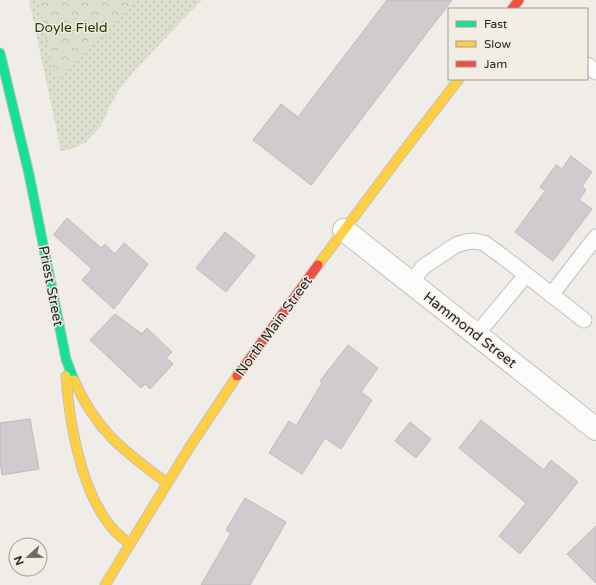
<svg xmlns="http://www.w3.org/2000/svg" width="596" height="585" font-family="'Varela Round',sans-serif">
<style>
.grass{fill:url(#grass-dots)}
.forest{fill:url(#forest-crowns)}
.building{fill:#d1cace;stroke:#bdbbba}
.lines{fill:none;stroke-linecap:round;stroke-linejoin:round}
.lane-casing{stroke:#c2c0bd;stroke-width:17}
.street-casing{stroke:#c2c0bd;stroke-width:24}
.fast-casing{stroke:#c2c0bd;stroke-width:11}
.slow-casing{stroke:#c2c0bd;stroke-width:11}
.jam-casing{stroke:#c2c0bd;stroke-width:11}
.lane{stroke:#fdfcfc;stroke-width:15}
.street{stroke:#fdfcfc;stroke-width:22}
.fast{stroke:#16e098;stroke-width:9}
.slow{stroke:#ffcf43;stroke-width:9}
.jam{stroke:#f24e42;stroke-width:9}
.labels{text-anchor:middle;dominant-baseline:central;stroke-width:3;stroke-linejoin:round;paint-order:stroke}
.park-label{font-size:14px;fill:#2b3304;stroke:#f3eee4}
.street-label{font-size:14px;fill:#272622;stroke:#f3eee4}
</style>
<defs>
<pattern id="grass-dots" width="8" height="8" patternUnits="userSpaceOnUse"><rect width="8" height="8" fill="#dcdece"/><path d="M2 2h.1M6 6h.1" fill="none" stroke="#bdbeb1" stroke-width="1.8" stroke-linecap="round"/></pattern>
<pattern id="forest-crowns" width="20" height="18" patternUnits="userSpaceOnUse"><rect width="20" height="18" fill="#dcdece"/><path d="M2 6a3 3 0 1 1 6 0M12 15a3 3 0 1 1 6 0" fill="none" stroke="#bdbeb1"/></pattern>
</defs>
<rect width="100%" height="100%" fill="#f0ede8"/>
<!-- grass -->
<path class="grass" d="M29,0h173l-68,71 -14,17 -10,18 -9,20 -15,16 -14,7 -11,2z"/>
<!-- forest -->
<path class="forest" d="M38,0h96l-78,82z"/>
<!-- building -->
<path class="building" d="M387,0h65l-141,185 -58,-45 28,-36 17,13z
M571,156l21,16 -10,14 4,4 -7,10 13,9 -39,52 -38,-29 30,-41 -5,-4 16,-22 6,4z
M67,218l34,30 4,-4 10,10 9,-11 24,21 -34,45 -32,-29 10,-11 -38,-34v-1z
M225,232l30,24 -29,36 -30,-24z
M115,314l27,20 5,-6 25,24 -6,6 7,6 -23,25 -5,-5 -4,4 -51,-48z
M348,345l30,23 -17,24 11,8 -31,49 -16,-11 -23,36 -33,-21 20,-32 7,5 26,-43 -2,-2z
M30,419l9,50 -37,6 -2,-14v-38z
M481,420l63,50 7,-10 27,22 -58,72 -21,-18 27,-33 -67,-55z
M410,422l21,17 -15,19 -21,-17z
M245,498l41,24 -36,63h-49l30,-52 -5,-3z
M596,526v57l-29,-29z"/>
<g class="lines">
<!-- lane casing -->
<g class="lane-casing">
<path id="lane" d="M587,65l9,7
M411,283l12,-16 33,-22 10,-3 8,-1 10,2 18,13 82,64
M551,295l45,-58
M476,335l50,-60"/>
</g>
<!-- street casing -->
<g class="street-casing">
<path id="street" d="M344,230l252,199"/>
</g>
<!-- fast casing -->
<g class="fast-casing">
<path id="fast" d="M0,53l29,121 37,185 8,21"/>
</g>
<!-- slow casing -->
<g class="slow-casing">
<path id="slow" d="M318,265l84,-112 57,-74
M66,376c3,44 14,108 40,144 6,10 15,17 24,24
M74,380c22,51 50,71 93,103
M105,585l84,-137 48,-72"/>
</g>
<!-- jam casing -->
<g class="jam-casing">
<path id="jam" d="M512,9l7,-9
M237,376l81,-111"/>
</g>
<!-- lane -->
<use href="#lane" class="lane"/>
<!-- street -->
<use href="#street" class="street"/>
<!-- fast -->
<use href="#fast" class="fast"/>
<!-- slow -->
<use href="#slow" class="slow"/>
<!-- jam -->
<use href="#jam" class="jam"/>
</g>
<g class="labels">
<!-- park labels -->
<g class="park-label">
<text x="71" y="27">Doyle Field</text>
</g>
<!-- street labels -->
<g class="street-label">
<text transform="translate(51 286) rotate(79)">Priest Street</text>
<text transform="translate(274 326) rotate(-54)">North Main Street</text>
<text transform="translate(470 330) rotate(38)">Hammond Street</text>
</g>
</g>
<!-- legend -->
<rect x="448" y="8" width="140" height="72" fill="#f3eee4" stroke="#a19e96"/>
<rect x="456" y="21" width="20" height="6" fill="#16e098" stroke="#a19e96"/>
<text x="484" y="28" font-size="12" fill="#272622">Fast</text>
<rect x="456" y="41" width="20" height="6" fill="#ffcf43" stroke="#a19e96"/>
<text x="484" y="48" font-size="12" fill="#272622">Slow</text>
<rect x="456" y="61" width="20" height="6" fill="#f24e42" stroke="#a19e96"/>
<text x="484" y="68" font-size="12" fill="#272622">Jam</text>
<!-- north arrow -->
<g transform="translate(28 557) rotate(248)"><circle r="19" fill="#f3eee4" stroke="#a19e96"/>
<path d="M0-3L7 15L0 10L-7 15Z" fill="#6d6c67"/>
<text y="-6" font-size="11" font-weight="bold" text-anchor="middle" fill="#272622">N</text>
</g>
</svg>
